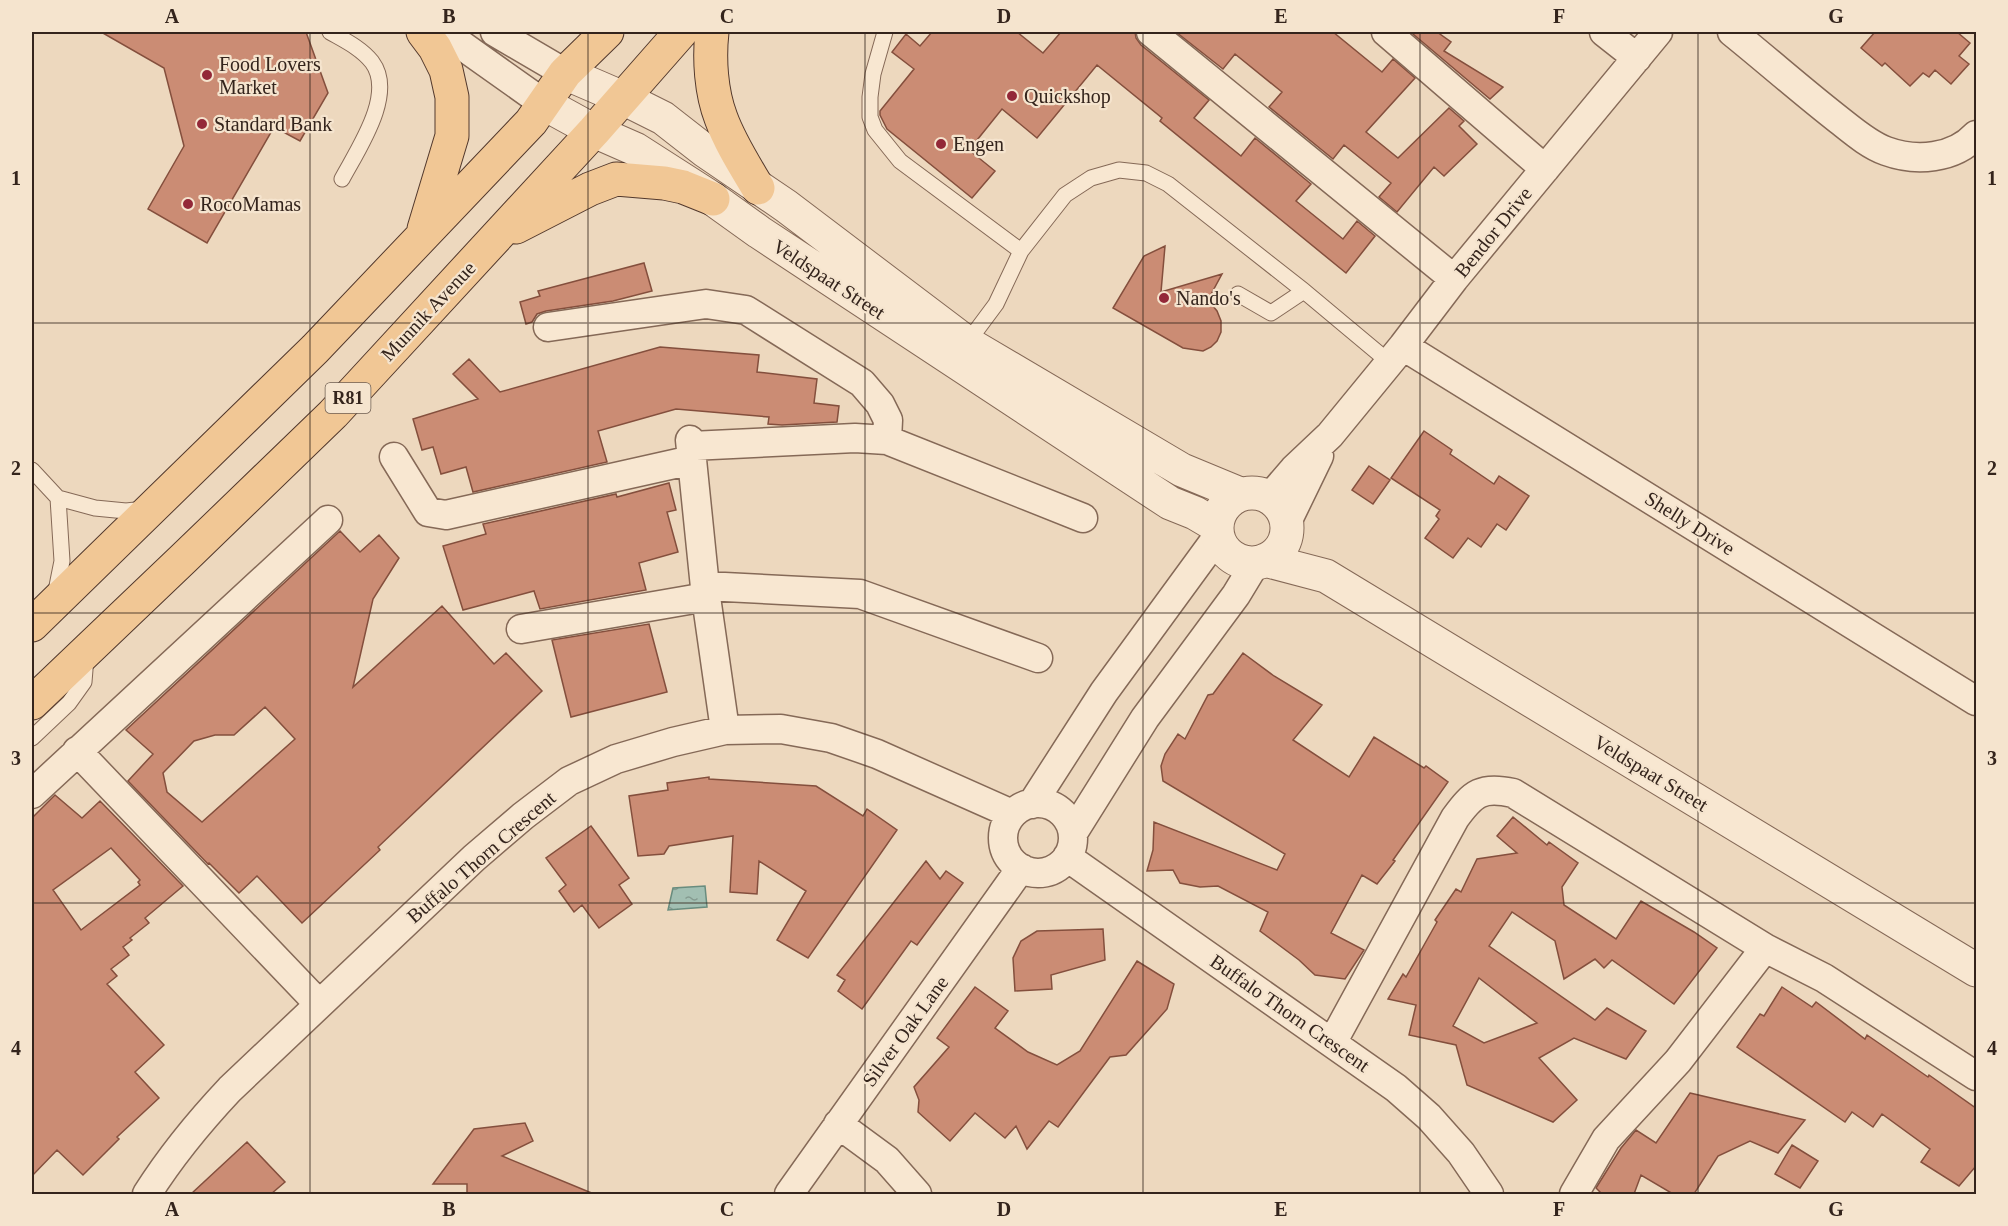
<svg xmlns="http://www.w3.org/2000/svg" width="2008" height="1226" font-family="Georgia,serif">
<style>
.water{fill:url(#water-ripples);stroke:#698c7e;stroke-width:1.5}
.building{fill:#cb8c74;stroke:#844f3d;stroke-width:1.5;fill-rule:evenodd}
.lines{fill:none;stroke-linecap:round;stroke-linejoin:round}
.service-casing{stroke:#856957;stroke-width:17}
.minor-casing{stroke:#856957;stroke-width:31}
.tertiary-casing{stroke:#856957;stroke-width:35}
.primary-casing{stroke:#52382c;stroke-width:35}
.service{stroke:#f8e7d1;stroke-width:15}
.minor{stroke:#f8e7d1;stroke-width:28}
.tertiary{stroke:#f8e7d1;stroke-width:33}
.primary{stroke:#f1c795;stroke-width:33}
.grid{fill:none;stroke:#34241c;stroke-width:1.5;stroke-opacity:0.55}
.poi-dot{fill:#932838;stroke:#f5e4ce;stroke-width:2}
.labels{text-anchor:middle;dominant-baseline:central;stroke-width:4.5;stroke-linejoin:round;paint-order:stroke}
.shield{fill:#f5e4ce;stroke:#6e5e51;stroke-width:1.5}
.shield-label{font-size:18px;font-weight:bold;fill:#34241c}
.poi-label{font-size:20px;fill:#34241c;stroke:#f5e4ce;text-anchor:start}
.street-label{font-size:20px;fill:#34241c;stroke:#f5e4ce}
.neatline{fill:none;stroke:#34241c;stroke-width:2}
.grid-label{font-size:20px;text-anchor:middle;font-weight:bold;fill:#34241c}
</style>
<defs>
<pattern id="water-ripples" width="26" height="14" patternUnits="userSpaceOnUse" patternTransform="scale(1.5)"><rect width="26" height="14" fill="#a2bfb2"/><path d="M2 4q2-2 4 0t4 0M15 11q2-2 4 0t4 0" fill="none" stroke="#859b90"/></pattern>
</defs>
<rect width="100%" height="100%" fill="#edd8be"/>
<!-- water -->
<path class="water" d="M705,886l2,21 -39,3 5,-22z"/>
<!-- building -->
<path class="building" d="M101,32h205l22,61 -28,48 -26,-14 -67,116 -59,-34 36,-63 -20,-78z
M932,32h85l26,21 18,-21h74l1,6 5,7 68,55 -15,18 47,38 14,-18 56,46 -15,17 47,38 14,-18 18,15 -29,37 -186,-152 2,-3 -65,-53 -60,73 -35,-29 -33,41 26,21 -23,27 -85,-69 -7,-14v-4l34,-42 -22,-17 14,-18 14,12z
M1176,32h157l49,40 11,-13 22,19 -49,54 32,26 51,-50 15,13 -5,5 18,18 -33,32 -10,-9 -37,45 -18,-15 12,-14 -47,-38 -11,14 -64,-52 13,-15 -47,-38 -12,15z
M1415,32h22l14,10 -7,9 59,36 -13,12 -77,-65z
M1875,32h82l13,11 -11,13 10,8 -18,20 -16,-14 -6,7 -6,-4 -13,13 -25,-23 -3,3 -21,-18z
M1165,246l-4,46 61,-18 -14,26 9,11 4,10v11l-4,9 -6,6 -8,4 -20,-3 -70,-40 31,-52z
M644,263l8,28 -39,10 -67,10 -9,3 -5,8 -6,2 -6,-22 20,-6 -2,-5z
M660,347l99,8 -2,17 60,7 -3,24 25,3 -2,16 -55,3 -14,-1 1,-7 -93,-8 -78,22 9,31 -134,30 -7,-25 -25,7 -8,-27 -11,3 -9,-31 65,-20 -25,-25 16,-15 31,33z
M1424,431l28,19 -2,4 44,30 5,-8 30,20 -23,34 -9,-6 -16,23 -13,-9 -15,20 -28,-20 14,-19 -3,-3 4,-6 -49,-32z
M1369,466l21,14 -17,24 -21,-14z
M669,483l7,27 -9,2 11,40 -39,11 7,27 -106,19 -6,-18 -71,19 -20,-64 43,-12 -3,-10 133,-30 1,3z
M340,531l20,21 19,-17 20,23 -26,41 -20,88 89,-81 52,58 12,-11 36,38 -164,156 2,3 -78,73 -45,-47 -18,17 -30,-30 -1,1 -80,-83 25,-27 -27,-24zM265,707l30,32 -93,83 -35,-30 -4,-19 31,-32 21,-6h19z
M649,624l18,68 -96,25 -19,-77z
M1243,653l31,23 48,29 -29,35 56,37 25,-40 50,31 2,-2 22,16 -55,78 2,1 -18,23 -15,-9 -31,58 33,17 -19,29 -30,-4 -16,-15 -39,-29 8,-19 -50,-26 -18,1 -20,-4 -7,-13 -26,1 6,-21 1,-28 123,48 8,-16 -122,-73 -2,-15 4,-12 13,-20 7,5 23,-44 5,-1z
M709,777v2l107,7 47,30 4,-7 30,21 -89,128 -31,-18 29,-49 -47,-30 -2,33 -27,-2 3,-56 -64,10 -5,8 -26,2 -9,-60 39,-6 -1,-7z
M55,795l27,23 18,-17 83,85 -38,32 4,5 -19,15 2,2 -9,7 6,8 -18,14 6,7 -10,8 57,61 -29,27 24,26 -42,39 2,2 -36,36 -26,-25 -25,26v-358zM111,848l29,32 -2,2 2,3 -59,45 -28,-40z
M1513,817l34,28 2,-3 29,21 -16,24 2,18 52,34 25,-38 53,31 23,16 -43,56 -62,-44 -8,8 -9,-9 -31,20 -9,-38 -43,-29 -23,34 106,74 12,-12 39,23 -20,28 -52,-21 -35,20 38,42 -24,22 -86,-37 -11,-40 -47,-10 7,-30 -28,-6 15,-25 3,3 31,-55 -2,-2 21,-31 5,3 16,-33 40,-6 -20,-17zM1479,978l58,45 -53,20 -31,-17z
M591,826l38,52 -10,7 13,19 -33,24 -17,-23 -8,7 -15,-21 7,-6 -20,-27z
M926,861l14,18 6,-8 17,12 -46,62 -6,-4 -49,68 -24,-18 7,-11 -8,-5z
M1103,929l2,31 -54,15 1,14 -37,2 -2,-33 8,-17 16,-10z
M1137,961l37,23 -7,25 -41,46 -16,2 -52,70 -9,-6 -22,28 -11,-23 -11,12 -30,-25 -25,28 -32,-29 1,-12 -5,-13 35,-40 -12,-9 38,-51 33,24 -13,17 33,24 29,13 23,-14z
M1782,987l30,20 4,-5 49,37 2,-4 61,42 1,-2 48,34 -1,57 -17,20 -38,-24 9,-13 -48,-35 -9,13 -21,-15 -7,10 -108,-75 23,-33 4,2z
M1690,1093l115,27 -27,33 -28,-12 -32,15 -24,38h-21l-32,-19 -7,19h-32l-6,-6 25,-40 15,-18 20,13z
M525,1123l8,18 -31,15 92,38h-127v-10h-34l41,-55z
M247,1142l38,40 -14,12h-80z
M1792,1145l26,16 -18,27 -25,-14z"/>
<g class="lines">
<!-- service casing -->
<g class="service-casing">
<path id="service" d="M330,32c14,8 31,16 42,30 24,32 -14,87 -30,117
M885,32l-12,42 -3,23v20l5,13 25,31 121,90
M1238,294l33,19 33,-22
M967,343l29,-39 25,-53 44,-56 26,-17 28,-8 27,3 22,11 136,107 85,71
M32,470l26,28 37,10 31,3 19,-2
M55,596l7,-35 -4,-63
M32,738l37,-35 15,-21 2,-25"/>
</g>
<!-- minor casing -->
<g class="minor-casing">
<path id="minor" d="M443,32l100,71
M495,32l70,41
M1151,32l303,247
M1386,32l159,137
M1604,32l33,26
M1732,32c36,29 71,60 107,88 14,11 30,25 47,31 30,11 68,8 90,-16
M548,327l158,-23 40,6 116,73 18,21 8,16 -1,20
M1403,346l573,355
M690,440l16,157 19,133
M691,446l164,-8 32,2 196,78
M394,457l34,55 18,3 246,-55
M1270,497l24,-28 36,-34 73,-89 51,-67 204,-247
M1287,522l32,-66
M705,586l155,8 178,64
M521,629l185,-32
M77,751l242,253
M32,794l296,-274
M1003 838a35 35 0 1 1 70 0a35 35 0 1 1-70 0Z
M1032,804l72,-112 114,-156
M1073,833l72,-115 91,-123 20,-33
M1067,857l329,231 33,29 32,36 28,41
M1332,1043l123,-225c18,-25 27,-32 58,-25l252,155
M838,1124l49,36 30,34
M147,1194c24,-38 52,-72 83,-105l244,-231 49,-42 46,-35 47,-22 57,-17 52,-12 56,-1 50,9 46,16 135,60
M789,1194l232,-326
M1574,1194l32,-55 72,-78 87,-113 59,30 152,98"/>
</g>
<!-- tertiary casing -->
<g class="tertiary-casing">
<path id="tertiary" d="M565,73l58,25 40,20 41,32 82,56 181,137 215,127 58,24
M543,103l51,28 41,18 78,50 46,33 411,271 25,10 22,13
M1217 528a35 35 0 1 1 70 0a35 35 0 1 1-70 0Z
M1265,560l61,16 650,394"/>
</g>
<!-- primary casing -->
<g class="primary-casing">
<path id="primary" d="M423,32l12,16 11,22 6,27v39l-28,93
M712,32c-3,27 -1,60 9,86 9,25 24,48 37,70
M516,227l74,-38 26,-10 48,4 19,4 30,12
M32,625l283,-276 216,-227 34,-49 42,-41
M32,703l152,-145 149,-144 261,-283 87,-99"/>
</g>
<!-- service -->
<use href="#service" class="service"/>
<!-- minor -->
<use href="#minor" class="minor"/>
<!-- tertiary -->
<use href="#tertiary" class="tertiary"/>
<!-- primary -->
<use href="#primary" class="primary"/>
</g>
<!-- grid -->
<path class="grid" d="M310,32v1162M588,32v1162M865,32v1162M1143,32v1162M1420,32v1162M1698,32v1162M32,323h1944M32,613h1944M32,903h1944"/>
<!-- markers -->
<g class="poi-dot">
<circle cx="207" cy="75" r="6"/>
<circle cx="1012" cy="96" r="6"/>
<circle cx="202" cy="124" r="6"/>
<circle cx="941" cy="144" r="6"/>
<circle cx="188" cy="204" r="6"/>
<circle cx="1164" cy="298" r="6"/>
</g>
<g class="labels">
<!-- shield labels -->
<rect class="shield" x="325.5" y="383" width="45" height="30" rx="4.5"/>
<g class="shield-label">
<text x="348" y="398">R81</text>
</g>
<!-- poi labels -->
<g class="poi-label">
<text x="219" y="64">Food Lovers<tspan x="219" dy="23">Market</tspan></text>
<text x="1024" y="96">Quickshop</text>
<text x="214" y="124">Standard Bank</text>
<text x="953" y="144">Engen</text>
<text x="200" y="204">RocoMamas</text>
<text x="1176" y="298">Nando's</text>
</g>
<!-- street labels -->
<g class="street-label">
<text transform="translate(1493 232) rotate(-51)">Bendor Drive</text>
<text transform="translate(829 279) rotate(33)">Veldspaat Street</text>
<text transform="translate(428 311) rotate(-47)">Munnik Avenue</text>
<text transform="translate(1690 523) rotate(32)">Shelly Drive</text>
<text transform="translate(1651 773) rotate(31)">Veldspaat Street</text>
<text transform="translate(481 857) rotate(-41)">Buffalo Thorn Crescent</text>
<text transform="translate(1290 1013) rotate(35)">Buffalo Thorn Crescent</text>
<text transform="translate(905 1031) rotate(-54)">Silver Oak Lane</text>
</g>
</g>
<!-- border -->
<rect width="2008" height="1226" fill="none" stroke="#f5e4ce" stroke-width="66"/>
<rect x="33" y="33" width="1942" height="1160" class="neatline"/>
<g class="grid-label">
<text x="172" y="23">A</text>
<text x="449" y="23">B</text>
<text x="727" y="23">C</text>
<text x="1004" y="23">D</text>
<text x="1281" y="23">E</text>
<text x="1559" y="23">F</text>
<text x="1836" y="23">G</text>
<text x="16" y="185">1</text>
<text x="1992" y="185">1</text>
<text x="16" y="475">2</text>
<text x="1992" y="475">2</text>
<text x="16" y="765">3</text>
<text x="1992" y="765">3</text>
<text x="16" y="1055">4</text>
<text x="1992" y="1055">4</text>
<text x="172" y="1216">A</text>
<text x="449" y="1216">B</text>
<text x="727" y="1216">C</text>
<text x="1004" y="1216">D</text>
<text x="1281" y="1216">E</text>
<text x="1559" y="1216">F</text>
<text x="1836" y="1216">G</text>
</g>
</svg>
